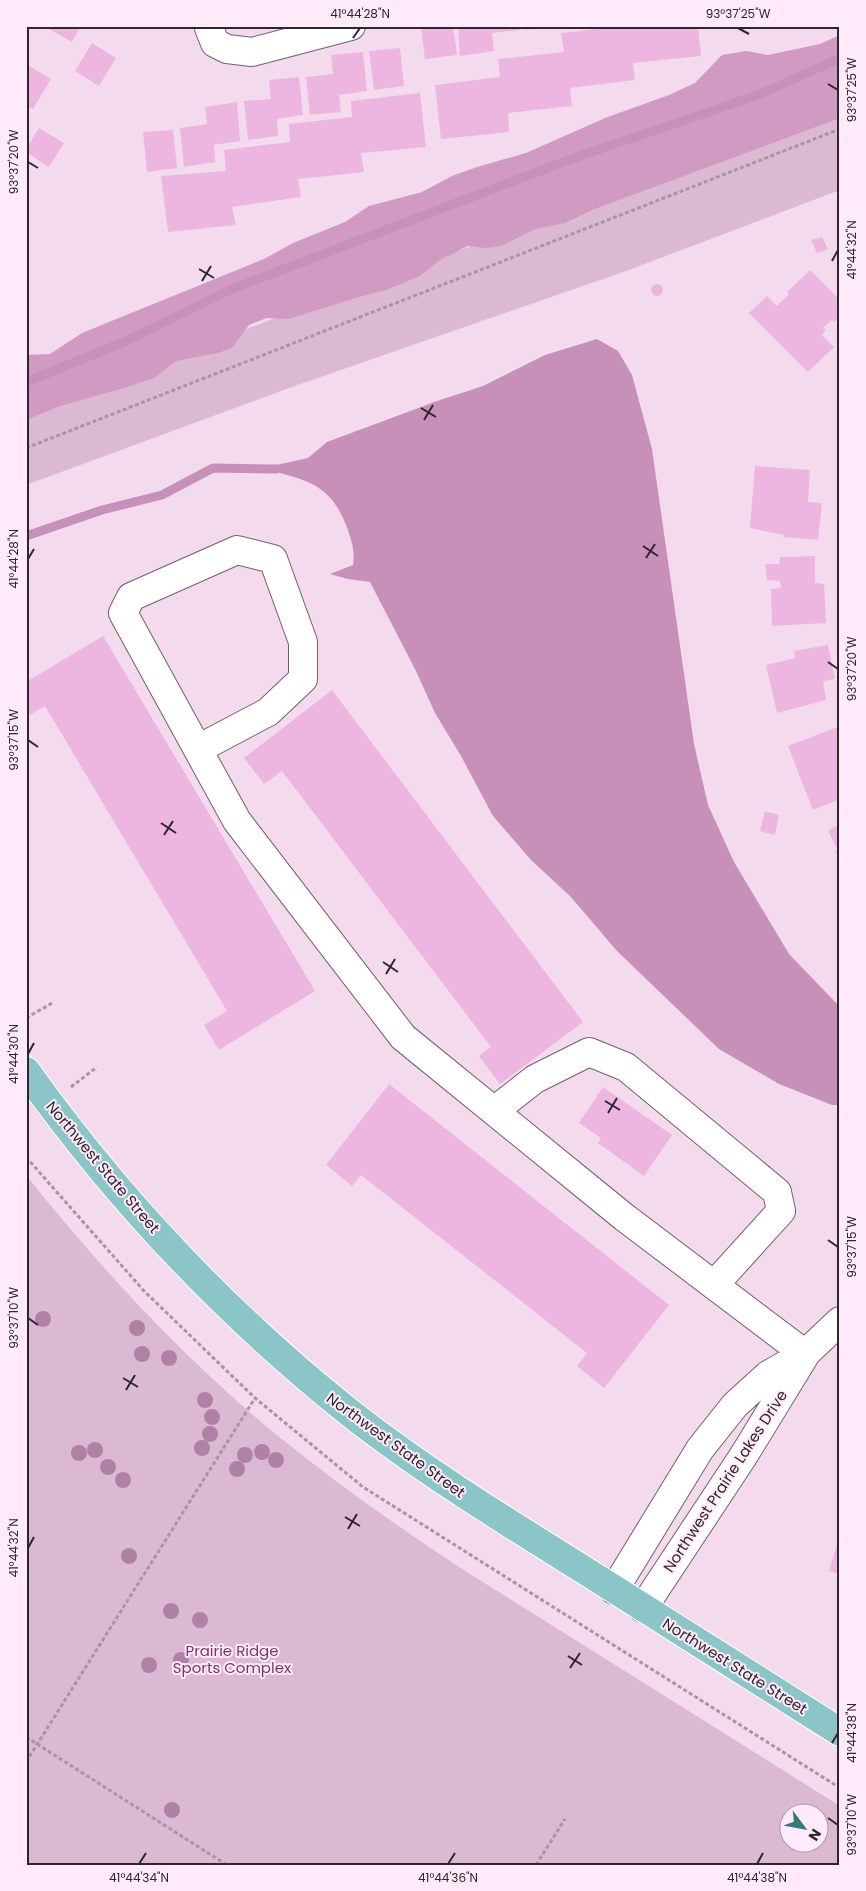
<svg xmlns="http://www.w3.org/2000/svg" width="866" height="1891" font-family="Poppins,sans-serif">
<style>
.green{fill:#dcb9d3;fill-rule:evenodd}
.forest{fill:#d09ac3}
.water{fill:#c690b9}
.lines{fill:none;stroke-linecap:round;stroke-linejoin:round}
.stream{stroke:#c690b9;stroke-width:9}
.building{fill:#edb6e0}
.minor-casing{stroke:#745f6e;stroke-width:30}
.major-casing{stroke:#fff;stroke-width:30}
.path{stroke:#a795a2;stroke-width:3;stroke-dasharray:4 2.5;stroke-linecap:butt}
.minor{stroke:#fff;stroke-width:28}
.major{stroke:#8bc5c8;stroke-width:28}
.tree{fill:#af81a6}
.ticks{fill:none;stroke:#2e262c;stroke-width:2}
.labels{text-anchor:middle;dominant-baseline:central;stroke-width:4;stroke-linejoin:round;paint-order:stroke}
.street-label{font-size:15px;fill:#2e262c;stroke:#feeaf8}
.park-label{font-size:15px;fill:#78376b;stroke:#feeaf8}
.neatline{fill:none;stroke:#2e262c;stroke-width:2}
.ticks-label{font-size:12px;text-anchor:middle;fill:#2e262c}
</style>
<rect width="100%" height="100%" fill="#f3dbed"/>
<!-- green -->
<path class="green" d="M840,100v90l-211,80 -337,117 -266,98v-95l95,-11 219,-87 209,-73z
M26,1175c76,95 158,184 252,261 58,47 119,90 181,131l381,239v59h-814zM788,1814h30v30h-30z"/>
<!-- forest -->
<path class="forest" d="M840,35v83l-248,92 -27,13 -30,6 -34,17 -16,2 -17,-2 -28,14 -20,16 -34,14 -27,7 -71,22 -21,-1 -18,7 -17,23 -14,5 -42,8 -22,17 -30,10 -64,18 -34,14v-65l24,-1 32,-21 182,-74 29,-16 52,-21 24,-16 53,-14 30,-16 25,-9 49,-14 79,-35 64,-23 26,-12 27,-28 24,-4 22,4 52,-11z"/>
<!-- water -->
<path class="water" d="M597,339l21,12 14,24 20,74 42,295 14,61 26,57 55,92 51,53v98h-8l-53,-21 -60,-35 -102,-98 -47,-55 -39,-36 -38,-44 -32,-60 -26,-43 -19,-42 -46,-89 -22,-3 -18,-5 23,-9c2,-14 -1,-22 -5,-35 -15,-40 -32,-48 -72,-58v-7l32,-7 19,-16 110,-41 46,-15 62,-31z"/>
<g class="lines">
<!-- stream -->
<path class="stream" d="M26,382l98,-40 108,-53 339,-130 190,-65 79,-36
M26,536l76,-26 60,-15 51,-27 63,1"/>
</g>
<!-- building -->
<path class="building" d="M44,26h37l-9,16z
M421,26h32l4,29 -32,4z
M458,26h61l1,4 -28,3 2,18 -34,5z
M524,26h18v1l-17,3z
M624,26h74l3,30 -68,7 2,17 -65,8 2,18 -64,7 1,19 -68,7 -6,-54 65,-8 -2,-18 66,-7 -3,-19z
M92,43l24,15 -17,28 -24,-15z
M400,48l4,38 -30,4 -5,-39z
M363,52l4,39 -28,4 2,17 -31,3 -4,-38 27,-3 -2,-19z
M26,64l25,15 -18,30 -3,-2 -4,7z
M299,77l4,38 -26,4 1,17 -30,4 -4,-39 27,-2 -2,-19z
M420,93l6,54 -65,6 3,19 -66,7 3,18 -69,10 4,18 -68,7 -7,-56 65,-5 -2,-21 66,-8 -1,-18 63,-7 -1,-16z
M237,102l3,39 -26,4 1,17 -31,5 -4,-39 27,-4 -2,-17z
M39,128l25,15 -15,24 -23,-15v-3z
M173,130l4,38 -30,4 -4,-40z
M822,237l6,12 -11,4 -6,-13z
M810,270l30,30v17l-6,5 -2,-2 -9,8 3,2 -4,5 12,12 -26,25 -59,-59 18,-17 10,10 12,-12 -2,-2z
M651 290a6 6 0 1 1 12 0a6 6 0 1 1-12 0Z
M755,466l55,4 -2,32 14,1 -4,37 -35,-3 1,-2 -34,-7z
M815,556v27l9,1 2,39 -54,3 -1,-37 10,-1 -1,-7 -13,-1 -2,-16h14l1,-7z
M103,636l212,355 -96,59 -15,-25 23,-14 -182,-305 -19,11v-35z
M828,645l7,34 -12,2 3,19 -49,13 -11,-48 29,-7 -1,-7z
M332,690l251,332 -83,62 -21,-28 12,-9 -209,-276 -18,13 -20,-26z
M840,726v73l-27,11 -25,-64z
M765,811l14,4 -4,20 -15,-4z
M840,824v35l-5,-8 3,-1 -10,-19z
M389,1084l280,221 -65,83 -27,-22 10,-13 -226,-178 -9,11 -26,-21z
M603,1087l69,48 -28,41 -46,-33 3,-5 -22,-15z
M839,1538h1v36l-11,-3z"/>
<g class="lines">
<!-- minor casing -->
<g class="minor-casing">
<path id="minor" d="M209,26v2l6,15 12,6 25,3 99,-26
M198,749l70,-37 35,-33v-37l-30,-83 -36,-9 -106,47 -8,16 114,208 166,216 221,180 181,137
M494,1111l41,-32 54,-27 37,15 151,125 4,19 -67,74
M614,1590l86,-141 35,-44 33,-30 37,-21 35,-33
M643,1608l101,-153 60,-98"/>
</g>
<!-- major casing -->
<g class="major-casing">
<path id="major" d="M26,1071c92,129 200,243 324,342 74,58 154,107 234,157 85,54 170,108 256,162"/>
</g>
<!-- path -->
<path class="path" d="M26,448l814,-319
M26,1018l28,-16
M71,1087l26,-20
M26,1157l118,134 111,107 108,89 477,301
M26,1737l201,128
M26,1762l229,-364
M536,1865l29,-46"/>
<!-- minor -->
<use href="#minor" class="minor"/>
<!-- major -->
<use href="#major" class="major"/>
</g>
<!-- trees -->
<g class="tree">
<circle cx="43" cy="1319" r="8"/>
<circle cx="137" cy="1328" r="8"/>
<circle cx="142" cy="1354" r="8"/>
<circle cx="169" cy="1358" r="8"/>
<circle cx="205" cy="1400" r="8"/>
<circle cx="212" cy="1417" r="8"/>
<circle cx="210" cy="1434" r="8"/>
<circle cx="202" cy="1448" r="8"/>
<circle cx="95" cy="1450" r="8"/>
<circle cx="262" cy="1452" r="8"/>
<circle cx="79" cy="1453" r="8"/>
<circle cx="245" cy="1455" r="8"/>
<circle cx="276" cy="1460" r="8"/>
<circle cx="108" cy="1467" r="8"/>
<circle cx="237" cy="1469" r="8"/>
<circle cx="123" cy="1480" r="8"/>
<circle cx="129" cy="1556" r="8"/>
<circle cx="171" cy="1611" r="8"/>
<circle cx="200" cy="1620" r="8"/>
<circle cx="181" cy="1660" r="8"/>
<circle cx="149" cy="1665" r="8"/>
<circle cx="172" cy="1810" r="8"/>
</g>
<!-- ticks -->
<path class="ticks" d="M738,28l11,6M353,38l7,-10M828,84l10,6M28,162l10,6M832,261l6,-11M199,269l15,9M202,281l9,-15M421,408l15,9M424,420l9,-15M643,546l15,10M646,558l9,-14M28,559l6,-10M828,662l10,7M28,740l10,7M161,823l15,10M164,835l9,-14M383,962l15,10M386,974l9,-15M28,1054l6,-11M605,1101l15,9M608,1113l9,-15M828,1240l10,7M28,1318l10,7M123,1378l15,9M126,1390l9,-15M345,1517l15,9M348,1529l9,-15M28,1548l6,-11M568,1656l14,9M570,1668l10,-15M832,1743l6,-10M828,1818l10,7M139,1864l7,-11M448,1864l7,-11M757,1864l6,-11"/>
<g class="labels">
<!-- street labels -->
<g class="street-label">
<text transform="translate(103 1167) rotate(50)">Northwest State Street</text>
<text transform="translate(396 1445) rotate(36)">Northwest State Street</text>
<text transform="translate(725 1481) rotate(-57)">Northwest Prairie Lakes Drive</text>
<text transform="translate(735 1666) rotate(32)">Northwest State Street</text>
</g>
<!-- park labels -->
<g class="park-label">
<text x="232" y="1650">Prairie Ridge<tspan x="232" dy="17">Sports Complex</tspan></text>
</g>
</g>
<!-- border -->
<rect width="866" height="1891" fill="none" stroke="#feeaf8" stroke-width="55"/>
<!-- north arrow -->
<g transform="translate(804 1828) rotate(122)"><circle r="24" fill="#feeaf8" stroke="#ab9ca6"/>
<path d="M0-4L9 19L0 12L-9 19Z" fill="#337c7e"/>
<text y="-8" font-size="14" font-weight="bold" text-anchor="middle" fill="#2e262c">N</text>
</g>
<rect x="28" y="28" width="810" height="1836" class="neatline"/>
<g class="ticks-label">
<text x="360" y="18">41°44'28"N</text>
<text x="738" y="18">93°37'25"W</text>
<text transform="translate(852 90) rotate(-90)" y="4">93°37'25"W</text>
<text transform="translate(14 162) rotate(-90)" y="4">93°37'20"W</text>
<text transform="translate(852 250) rotate(-90)" y="4">41°44'32"N</text>
<text transform="translate(14 559) rotate(-90)" y="4">41°44'28"N</text>
<text transform="translate(852 669) rotate(-90)" y="4">93°37'20"W</text>
<text transform="translate(14 740) rotate(-90)" y="4">93°37'15"W</text>
<text transform="translate(14 1054) rotate(-90)" y="4">41°44'30"N</text>
<text transform="translate(852 1247) rotate(-90)" y="4">93°37'15"W</text>
<text transform="translate(14 1318) rotate(-90)" y="4">93°37'10"W</text>
<text transform="translate(14 1548) rotate(-90)" y="4">41°44'32"N</text>
<text transform="translate(852 1733) rotate(-90)" y="4">41°44'38"N</text>
<text transform="translate(852 1825) rotate(-90)" y="4">93°37'10"W</text>
<text x="139" y="1882">41°44'34"N</text>
<text x="448" y="1882">41°44'36"N</text>
<text x="757" y="1882">41°44'38"N</text>
</g>
</svg>
